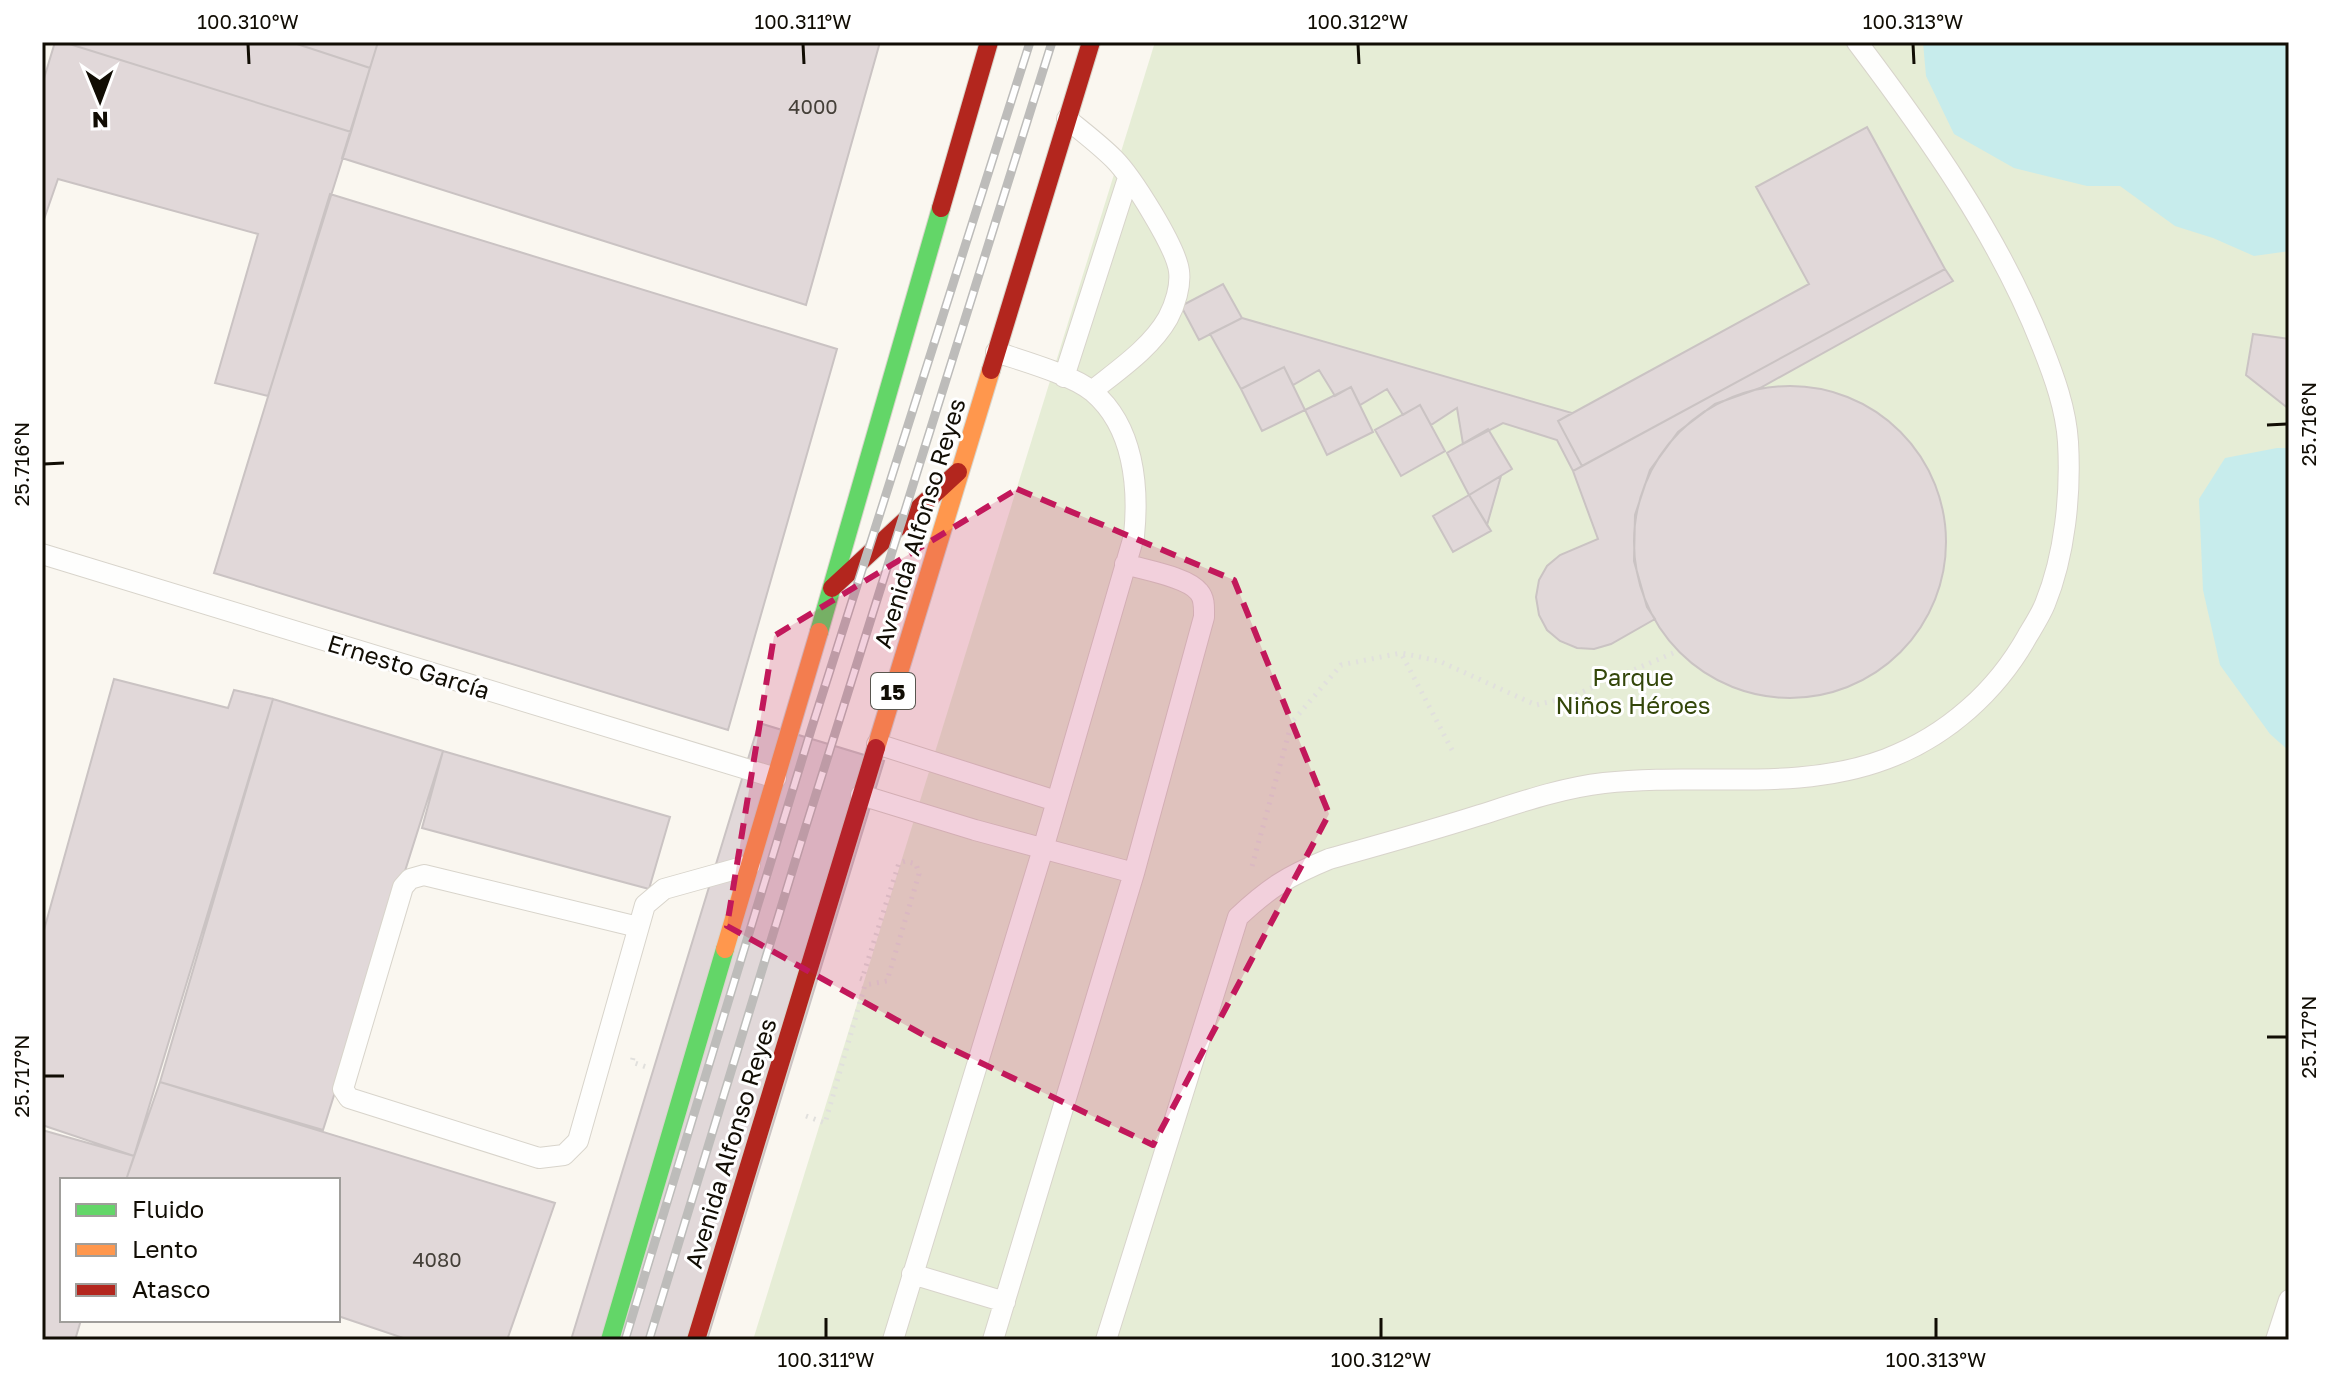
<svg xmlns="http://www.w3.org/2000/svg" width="2331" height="1382" font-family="'Golos Text',sans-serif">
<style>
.green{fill:#e6edd6}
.water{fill:#c7ecec}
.building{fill:#e1d8d9;stroke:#cac3c3;stroke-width:2}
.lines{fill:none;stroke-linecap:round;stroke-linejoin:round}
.lane-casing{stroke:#d8d4cb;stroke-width:22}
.fast-casing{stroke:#d8d4cb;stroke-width:20}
.slow-casing{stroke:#d8d4cb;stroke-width:20}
.jam-casing{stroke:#d8d4cb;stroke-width:20}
.path{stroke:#e1e0dd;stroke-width:5;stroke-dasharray:2 6;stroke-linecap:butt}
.lane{stroke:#fefefd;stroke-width:20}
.fast{stroke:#63d668;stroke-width:18}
.slow{stroke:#ff974d;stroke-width:18}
.jam{stroke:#b3261e;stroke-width:18}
.rail-casing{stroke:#bdbcba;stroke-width:9}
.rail{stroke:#fff;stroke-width:6;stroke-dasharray:18;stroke-linecap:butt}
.marked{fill:#c2185b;fill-opacity:0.2;stroke:#c2185b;stroke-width:6;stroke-dasharray:16 10;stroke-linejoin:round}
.ticks{fill:none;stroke:#110d04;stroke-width:3}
.labels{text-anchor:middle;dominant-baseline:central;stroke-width:6;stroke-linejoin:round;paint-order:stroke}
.number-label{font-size:20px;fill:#454039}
.shield{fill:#fff;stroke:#58564f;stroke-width:2}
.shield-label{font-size:22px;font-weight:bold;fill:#110d04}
.street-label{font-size:24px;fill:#110d04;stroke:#fff}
.park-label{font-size:24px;fill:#334609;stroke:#fff}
.neatline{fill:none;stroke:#110d04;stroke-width:3}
.ticks-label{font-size:20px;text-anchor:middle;fill:#110d04}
</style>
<rect width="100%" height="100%" fill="#faf7f0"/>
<!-- green -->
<path class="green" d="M1155,42h1134v1298h-1536z"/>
<!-- water -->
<path class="water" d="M1923,42h366v209l-35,5 -41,-18 -38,-12 -55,-40h-33l-73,-18 -60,-34 -28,-58z
M2277,448h12v303l-19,-17 -50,-69 -17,-75 -4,-91 26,-41z"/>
<!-- building -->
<path class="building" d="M55,42h8l288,90 -83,264 -53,-13 43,-149 -200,-55 -16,46v-140z
M63,42h228l79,26 -19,64z
M291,42h87l-8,26z
M378,42h502l-74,263 -464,-147z
M1867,127l78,142 -363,197 -24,-45 251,-137 -53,-97z
M330,194l507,155 -109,381 -514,-157z
M1945,269l8,12 -193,107 -45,16 -37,28 -28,38 -15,45 -1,46 13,46 8,12 -44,25 -17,5 -17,-1 -17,-7 -13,-11 -8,-15 -3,-18 3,-17 8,-14 13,-11 38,-16 -25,-68z
M1223,284l19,34 -43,22 -18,-34z
M1242,318l330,95 -14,8 24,45 -9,5 -16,-31 -54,-17 -40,21 -6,-36 -26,17 -11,-20 -17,10 -16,-26 -27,16 -9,-18 -16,9 -16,-26 -26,15 -9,-18 -43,22 -31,-55z
M2253,334l36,5v70l-43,-34z
M1284,367l21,43 -43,21 -21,-42z
M1634 542a156 156 0 1 1 312 0a156 156 0 1 1-312 0Z
M1351,387l22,45 -46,23 -22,-45z
M1420,405l25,46 -44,25 -26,-46z
M1488,429l24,40 -43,26 -22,-42z
M1501,476l-14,49 -18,-30z
M1469,495l22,36 -38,21 -20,-36z
M114,679l114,29 6,-18 39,9 -139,457 -92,-31v-188z
M273,699l170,52 -120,379 -163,-48z
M759,723l125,38 -177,579h-136z
M443,751l227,66 -21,72 -227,-61z
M160,1082l395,121 -48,137h-98l-71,-24v-136h-212z
M42,1130l92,26 -8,24h-64v140h19l-6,20h-33z"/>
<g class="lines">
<!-- lane casing -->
<g class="lane-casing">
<path id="lane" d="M1067,119c16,13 33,26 47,40 18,18 62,88 65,112 2,15 -4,34 -11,47 -17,30 -50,52 -76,73
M1064,377l64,-199
M42,554l734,224
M877,744l179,57
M861,795l114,35 159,43
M638,927l-214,-52 -14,4 -7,8 -60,202 6,9 190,60 25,-3 14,-14 67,-236 19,-16 86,-24
M912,1274l93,28
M893,1340l150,-491 91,-313c5,-49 0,-109 -41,-144 -20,-17 -70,-31 -97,-40
M993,1340l141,-467 70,-256c0,-9 1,-18 -5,-25 -11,-15 -55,-22 -74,-28
M1106,1340l132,-423c32,-30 50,-41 91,-58 50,-14 101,-28 151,-44 41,-13 81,-27 124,-32 94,-11 192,10 282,-24 61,-23 111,-68 142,-124 6,-10 13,-21 17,-31 20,-49 26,-110 23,-162 -2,-33 -14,-66 -26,-96 -43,-110 -114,-210 -185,-304
M2276,1340l13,-40"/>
</g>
<!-- fast casing -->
<g class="fast-casing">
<path id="fast" d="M819,632l122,-424
M610,1340l115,-391"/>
</g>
<!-- slow casing -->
<g class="slow-casing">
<path id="slow" d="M876,748l115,-378
M725,949l94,-317"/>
</g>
<!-- jam casing -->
<g class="jam-casing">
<path id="jam" d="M941,208l48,-166
M991,370l100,-328
M832,588l126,-116
M696,1340l180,-592"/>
</g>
<!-- path -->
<path class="path" d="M1452,750l-51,-97 38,8 97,44 34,-8 108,-46
M1252,866l40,-144 49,-57 60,-12
M633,1058l-1,4 17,6
M806,1116l19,7 40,-138 22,-4 32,-107 -3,-10 -11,-3 -6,2 -37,116 -6,-2"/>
<!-- lane -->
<use href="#lane" class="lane"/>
<!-- fast -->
<use href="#fast" class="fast"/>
<!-- slow -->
<use href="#slow" class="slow"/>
<!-- jam -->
<use href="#jam" class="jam"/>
<!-- rail casing -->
<g class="rail-casing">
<path id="rail" d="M625,1340l186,-610 219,-688
M649,1340l157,-514 246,-784"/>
</g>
<!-- rail -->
<use href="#rail" class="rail"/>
</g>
<!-- marked area -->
<path class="marked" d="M1017,489l217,91 95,234 -176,331 -224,-107 -202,-112 47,-290z"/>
<!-- ticks -->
<path class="ticks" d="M248,44l1,20M803,44l1,20M1358,44l1,20M1913,44l1,20M2267,425l20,-1M44,464l20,-1M2267,1037h20M44,1076h20M826,1318v20M1381,1318v20M1936,1318v20"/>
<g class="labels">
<!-- number labels -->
<g class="number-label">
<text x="813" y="106">4000</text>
<text x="437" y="1259">4080</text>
</g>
<!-- shield labels -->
<rect class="shield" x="871" y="673" width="44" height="36" rx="6"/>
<g class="shield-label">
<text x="893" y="691">15</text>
</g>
<!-- street labels -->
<g class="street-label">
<text transform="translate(919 523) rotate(-73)">Avenida Alfonso Reyes</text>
<text transform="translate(409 666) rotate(17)">Ernesto García</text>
<text transform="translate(730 1143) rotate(-73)">Avenida Alfonso Reyes</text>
</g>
<!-- park labels -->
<g class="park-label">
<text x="1633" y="676">Parque<tspan x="1633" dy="28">Niños Héroes</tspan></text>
</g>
</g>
<!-- border -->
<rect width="2331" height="1382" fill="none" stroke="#ffffff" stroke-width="88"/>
<!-- legend -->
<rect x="60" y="1178" width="280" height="144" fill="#ffffff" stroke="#a09e9b" stroke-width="2"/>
<rect x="76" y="1204" width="40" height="12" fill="#63d668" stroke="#a09e9b" stroke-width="2"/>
<text x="132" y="1218" font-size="24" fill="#110d04">Fluido</text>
<rect x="76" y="1244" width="40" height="12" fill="#ff974d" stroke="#a09e9b" stroke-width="2"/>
<text x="132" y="1258" font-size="24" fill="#110d04">Lento</text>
<rect x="76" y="1284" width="40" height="12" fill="#b3261e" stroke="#a09e9b" stroke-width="2"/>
<text x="132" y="1298" font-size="24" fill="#110d04">Atasco</text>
<!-- north arrow -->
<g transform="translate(100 100) rotate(179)" stroke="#ffffff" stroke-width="6" paint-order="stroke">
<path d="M0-6L14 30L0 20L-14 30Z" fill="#110d04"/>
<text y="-12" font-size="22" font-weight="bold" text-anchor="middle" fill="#110d04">N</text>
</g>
<rect x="44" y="44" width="2243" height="1294" class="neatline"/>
<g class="ticks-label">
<text x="248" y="29">100.310°W</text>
<text x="803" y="29">100.311°W</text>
<text x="1358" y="29">100.312°W</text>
<text x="1913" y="29">100.313°W</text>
<text transform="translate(2309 424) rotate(-90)" y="7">25.716°N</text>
<text transform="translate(22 464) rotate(-90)" y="7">25.716°N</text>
<text transform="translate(2309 1037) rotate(-90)" y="7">25.717°N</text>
<text transform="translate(22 1076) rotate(-90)" y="7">25.717°N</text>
<text x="826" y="1367">100.311°W</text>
<text x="1381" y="1367">100.312°W</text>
<text x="1936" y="1367">100.313°W</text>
</g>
</svg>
